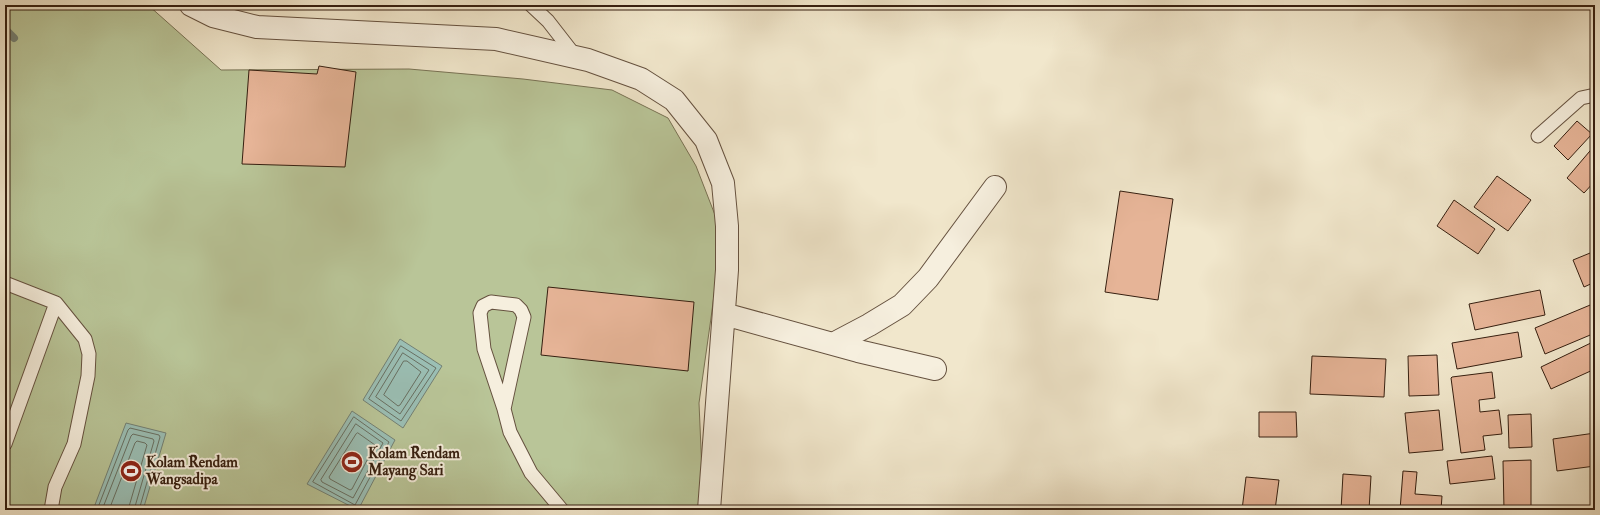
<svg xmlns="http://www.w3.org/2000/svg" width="1600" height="515" font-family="'IM FELL Double Pica',serif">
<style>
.green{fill:#b9c598;stroke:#787254}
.water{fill:#9bc0b6;stroke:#738074}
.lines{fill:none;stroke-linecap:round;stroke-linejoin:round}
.shore{stroke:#687063;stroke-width:1}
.stream{stroke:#738074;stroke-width:8}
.building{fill:#e6b497;stroke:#361f10}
.service-casing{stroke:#65513f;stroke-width:15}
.minor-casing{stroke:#65513f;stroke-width:24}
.service{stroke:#f6efde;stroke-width:13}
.minor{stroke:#f6efde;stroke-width:22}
.labels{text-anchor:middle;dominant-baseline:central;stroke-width:4;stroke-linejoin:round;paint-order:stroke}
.poi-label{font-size:15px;font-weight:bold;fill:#361f10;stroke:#f6efde;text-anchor:start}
</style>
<rect width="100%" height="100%" fill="#f1e7cc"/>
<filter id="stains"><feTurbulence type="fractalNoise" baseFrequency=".005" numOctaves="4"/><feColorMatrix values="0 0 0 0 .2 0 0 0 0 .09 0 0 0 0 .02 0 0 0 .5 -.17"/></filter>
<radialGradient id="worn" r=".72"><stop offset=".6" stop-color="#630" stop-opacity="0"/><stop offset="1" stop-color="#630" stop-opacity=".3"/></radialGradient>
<!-- green -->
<path class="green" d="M5,5h143l73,65 188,-1 114,10 89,11 56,28 28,48 26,67 -11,85 -12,85 3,69 -4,38h-693z"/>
<!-- water -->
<path class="water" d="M400,339l42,27 -39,62 -40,-28z
M352,411l43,29 -37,70 -51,-26z
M126,423l40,10 -23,77h-50z"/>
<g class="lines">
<!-- shore -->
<path class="shore" d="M401,346l35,22 -35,53 -32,-22z
M403,353l26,17 -29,44 -24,-17z
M404,361h3l14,11 -21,33 -2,1 -14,-11z
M354,417l35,25 -34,63 -42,-23z
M356,424l27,19 -30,55 -31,-16 -1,-2z
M358,433l17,12 -23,44 -2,1 -20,-11 -1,-2 27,-43z
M97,510l31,-80 2,-2 29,7 1,2 -21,73
M102,510l29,-74 2,-2 20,5 1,2 -20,69
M109,510l26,-67 2,-2 8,2 2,2 -19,65"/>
<!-- stream -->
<path class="stream" d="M5,29l9,9"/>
</g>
<!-- building -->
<path class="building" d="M319,66l37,6 -11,95 -103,-3 7,-94 68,4z
M1577,121l15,13 -24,26 -14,-14z
M1595,145v36l-11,12 -17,-15z
M1497,176l34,24 -23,31 -34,-24z
M1120,191l53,8 -15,101 -53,-8z
M1454,200l41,29 -17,25 -41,-28z
M1595,251v31l-11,5 -11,-27z
M548,287l146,15 -6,69 -147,-16z
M1540,290l5,25 -70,15 -6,-26z
M1595,303v30l-50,21 -10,-26z
M1518,332l4,25 -65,12 -5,-26z
M1595,341v28l-44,20 -10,-22z
M1437,355l2,40 -30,1 -1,-40z
M1312,356l74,3 -2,38 -74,-3z
M1492,372l3,26 -16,2 1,12 19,-2 3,24 -19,2 2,14 -24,3 -10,-75 1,-1z
M1439,410l4,40 -34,3 -4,-40z
M1259,412h37l1,25h-38z
M1531,414l1,33 -23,1 -1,-33z
M1595,433v33l-38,5 -4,-32z
M1492,456l3,23 -45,5 -3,-23z
M1531,460v50h-27l-1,-49z
M1403,471l14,1 -2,22 27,2 -1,14h-41z
M1343,474l28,2 -2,34h-28z
M1246,477l33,3 -4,30h-33z"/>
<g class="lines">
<!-- service casing -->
<g class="service-casing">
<path id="service" d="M531,5l17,16 28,36
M1538,136l43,-38 14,-3
M5,283l51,20 29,36 4,15 -1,22 -14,68 -19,43 -4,23
M504,409l20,-92 -3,-7 -5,-5 -25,-3 -8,4 -3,7 4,36 20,60 6,23 21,41 31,37
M5,444l51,-141"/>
</g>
<!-- minor casing -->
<g class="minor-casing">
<path id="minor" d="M191,5l22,11 44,11 239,12 92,21 53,19 33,21 32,40 17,43 4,43v44l-18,240
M724,314l134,37 77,18
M833,344l36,-19 33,-20 26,-27 67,-91"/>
</g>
<!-- service -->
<use href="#service" class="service"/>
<!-- minor -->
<use href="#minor" class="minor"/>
</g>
<!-- icons -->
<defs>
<g id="stadium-disc" transform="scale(1.15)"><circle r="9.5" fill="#8f2418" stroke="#f6efde"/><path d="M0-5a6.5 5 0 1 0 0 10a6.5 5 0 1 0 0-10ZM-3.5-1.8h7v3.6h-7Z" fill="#fff"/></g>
</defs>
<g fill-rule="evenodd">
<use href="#stadium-disc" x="352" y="462"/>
<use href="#stadium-disc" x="131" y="471"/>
</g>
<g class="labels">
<!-- poi labels -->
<g class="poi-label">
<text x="368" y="453">Kolam Rendam<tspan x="368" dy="17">Mayang Sari</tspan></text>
<text x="146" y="462">Kolam Rendam<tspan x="146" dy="17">Wangsadipa</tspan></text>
</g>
</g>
<!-- margin -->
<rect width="1600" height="515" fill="none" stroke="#f1e7cc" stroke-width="20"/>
<rect x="6" y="6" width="1588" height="503" fill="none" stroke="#361f10" stroke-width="2"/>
<rect x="10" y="10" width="1580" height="495" fill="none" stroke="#361f10"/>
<rect width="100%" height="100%" filter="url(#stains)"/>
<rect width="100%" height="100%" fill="url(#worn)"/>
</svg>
